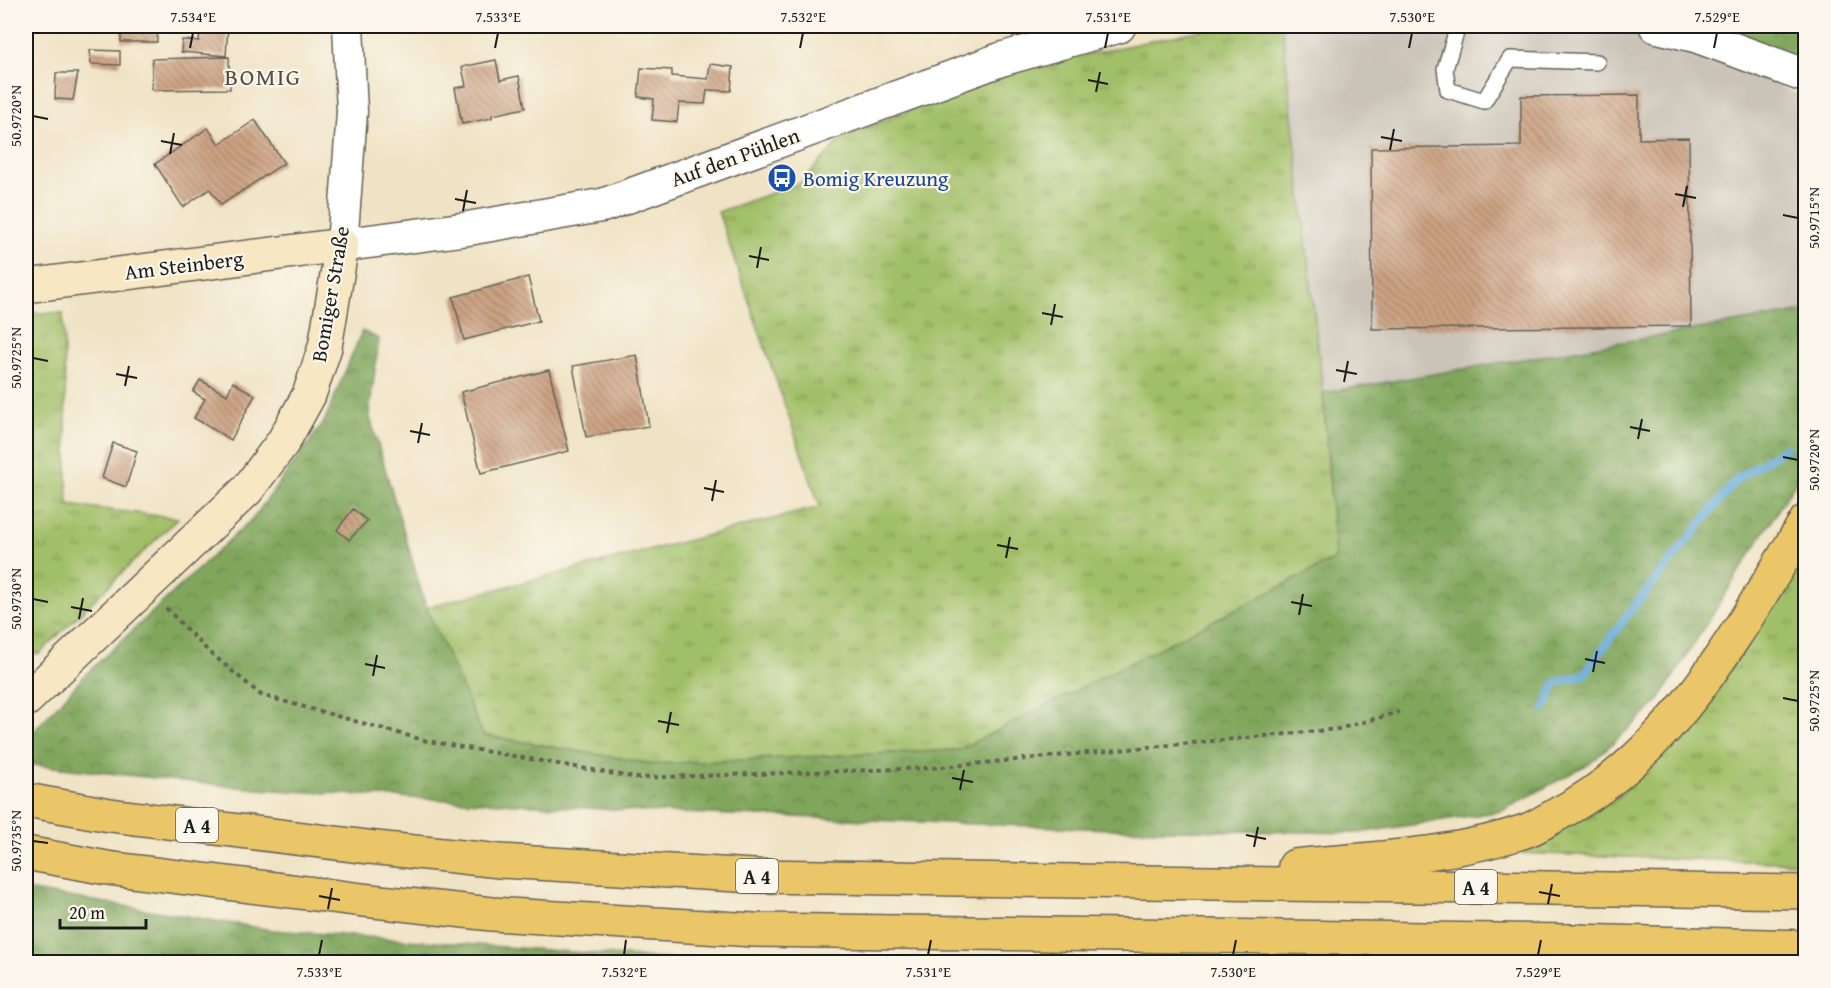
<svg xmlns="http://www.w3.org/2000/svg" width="1831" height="988" font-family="'Gentium Book Plus',serif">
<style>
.industrial{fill:#cac3b8}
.grass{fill:url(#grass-tufts);stroke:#5e6e42;stroke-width:1.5}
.forest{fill:url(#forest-crowns);stroke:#4e613c;stroke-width:1.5}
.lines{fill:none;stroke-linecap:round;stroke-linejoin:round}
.stream{stroke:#68abdd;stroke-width:8}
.building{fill:url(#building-back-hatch)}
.service-casing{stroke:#666257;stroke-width:18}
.minor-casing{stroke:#666257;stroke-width:33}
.tertiary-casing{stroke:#666257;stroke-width:36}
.secondary-casing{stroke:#666257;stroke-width:36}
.motorway-casing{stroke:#666257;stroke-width:36}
.path{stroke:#666257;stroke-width:4;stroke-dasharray:4.5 4.5;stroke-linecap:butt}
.service{stroke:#fff;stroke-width:15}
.minor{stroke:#fff;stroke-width:30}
.tertiary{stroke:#fff;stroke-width:33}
.secondary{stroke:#f7e8c3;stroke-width:33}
.motorway{stroke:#ebc669;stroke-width:33}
.ticks{fill:none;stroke:#1c1c1c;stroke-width:2}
.labels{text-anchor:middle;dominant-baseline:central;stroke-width:4.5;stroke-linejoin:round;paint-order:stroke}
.shield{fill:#fbf7ec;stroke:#5f5e5a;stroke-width:1.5}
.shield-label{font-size:20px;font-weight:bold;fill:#1c1c1c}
.street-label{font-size:21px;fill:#1c1c1c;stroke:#fbf7ec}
.transit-label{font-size:21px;fill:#164399;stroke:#fbf7ec;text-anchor:start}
.quarter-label{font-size:24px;letter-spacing:1.5px;fill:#5a4b40;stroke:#fbf7ec}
.neatline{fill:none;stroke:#1c1c1c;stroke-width:2}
.ticks-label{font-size:15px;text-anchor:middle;fill:#1c1c1c}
</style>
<defs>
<pattern id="grass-tufts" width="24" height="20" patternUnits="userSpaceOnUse" patternTransform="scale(1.5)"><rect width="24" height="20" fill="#a1bf67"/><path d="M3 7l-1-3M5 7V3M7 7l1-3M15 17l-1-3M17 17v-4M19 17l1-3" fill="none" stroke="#829a54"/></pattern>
<pattern id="forest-crowns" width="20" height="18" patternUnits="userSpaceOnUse" patternTransform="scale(1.5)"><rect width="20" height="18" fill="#80a65c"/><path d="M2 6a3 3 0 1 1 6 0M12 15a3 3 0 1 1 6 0" fill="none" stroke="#68864b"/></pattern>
<pattern id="building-back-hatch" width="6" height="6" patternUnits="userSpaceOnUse" patternTransform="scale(1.5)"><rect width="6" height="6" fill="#cca283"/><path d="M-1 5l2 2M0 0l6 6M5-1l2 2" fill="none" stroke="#a5836a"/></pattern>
</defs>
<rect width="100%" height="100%" fill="#fbf7ec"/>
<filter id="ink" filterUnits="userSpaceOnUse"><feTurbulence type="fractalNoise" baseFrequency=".0167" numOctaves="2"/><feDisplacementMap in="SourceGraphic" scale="12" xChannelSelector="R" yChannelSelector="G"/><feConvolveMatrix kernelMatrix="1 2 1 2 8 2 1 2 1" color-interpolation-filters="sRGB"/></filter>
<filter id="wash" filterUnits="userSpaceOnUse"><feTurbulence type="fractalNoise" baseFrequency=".008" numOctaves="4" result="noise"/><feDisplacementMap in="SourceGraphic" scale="24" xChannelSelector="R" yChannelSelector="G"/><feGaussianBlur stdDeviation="1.35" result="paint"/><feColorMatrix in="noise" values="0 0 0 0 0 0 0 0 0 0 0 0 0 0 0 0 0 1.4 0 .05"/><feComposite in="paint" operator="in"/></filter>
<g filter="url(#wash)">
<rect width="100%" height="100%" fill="#f0e3c5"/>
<!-- industrial -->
<path class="industrial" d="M1282,26h306l35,3 101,33 81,35v214l-482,82z"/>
<!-- grass -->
<path class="grass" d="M1220,26h62l41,367 12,166 -376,191 -306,14 -170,-29 -57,-128 394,-100 -102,-295 82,-29 45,-48 178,-67z
M26,313h37l5,192 110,13 -139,136 -13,-3z
M1805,543v320l-289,-10 101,-55 82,-89z"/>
<!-- forest -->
<path class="forest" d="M1699,26h98l8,3v35z
M1805,311v156l-148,236 -65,59 -90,49 -143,22 -249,-4 -454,-17 -400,-23 -230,-25v-24l60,-66 169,-158 69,-94 38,-91 17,8 -10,75 57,193 57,128 170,29 306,-14 376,-191 -12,-166z
M26,890l246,40 438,32h-684z"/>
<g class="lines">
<!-- stream -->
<path class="stream" d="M1545,708l10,-25 29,-8 44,-61 110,-136 47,-30"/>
</g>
<g id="blocks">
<!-- building -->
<path class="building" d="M121,26h36v16h-36z
M200,26h28l-2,30 -45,-4 1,-12 17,1z
M870,26h24l-20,8z
M90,50l30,1v14l-29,-1z
M229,57l1,32 -78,1v-31z
M496,60l4,20 19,-4 6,32 -33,7v3l-30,6 -7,-36 11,-2 -4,-19z
M710,64l23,3 -2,24 -24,-1 -2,14 -26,-1 -2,19 -25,-2 2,-21 -16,-2 3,-29 31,2v6l36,3z
M56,73h22l-5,27 -18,-1z
M1639,95v44l50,-1 2,188 -319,3 -1,-181 150,-2v-50z
M255,120l29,43 -63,42 -11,-16 -27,18 -28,-43 53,-36 11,16z
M528,277l11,44 -75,19 -11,-43z
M637,355l12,71 -63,11 -13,-71z
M549,370l20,81 -88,22 -20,-81z
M200,380l27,15 6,-13 22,13 -24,45 -37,-22 11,-19 -12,-7z
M113,443l24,8 -11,36 -24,-9z
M353,509l14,12 -18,19 -12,-10z"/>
</g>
</g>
<g filter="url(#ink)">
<use href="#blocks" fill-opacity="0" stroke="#666257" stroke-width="1.5"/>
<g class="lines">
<!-- service casing -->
<g class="service-casing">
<path id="service" d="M1458,26l-13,43 3,21 36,11 26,-42 87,3"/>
</g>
<!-- minor casing -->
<g class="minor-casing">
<path id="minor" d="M342,245l10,-133 -4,-86"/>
</g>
<!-- tertiary casing -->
<g class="tertiary-casing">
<path id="tertiary" d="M1656,26l41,10 109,40
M342,245l123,-16 139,-24 398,-146 117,-33"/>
</g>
<!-- secondary casing -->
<g class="secondary-casing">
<path id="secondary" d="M26,286l316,-41 -17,102 -16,48 -26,47 -36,48 -221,210"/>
</g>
<!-- motorway casing -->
<g class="motorway-casing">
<path id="motorway" d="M26,800l84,15 258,32 132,14 254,15 1052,16
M26,853l81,15 256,32 129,14 262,16 819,11 233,6
M1295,866c77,-8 159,-10 233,-36 10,-4 19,-10 28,-15 119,-61 182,-185 250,-294"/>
</g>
<!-- path -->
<path class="path" d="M166,608l41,42 54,45 166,46 211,37 293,-10 407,-39 61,-17"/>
<!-- service -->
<use href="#service" class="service"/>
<!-- minor -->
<use href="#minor" class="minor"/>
<!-- tertiary -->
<use href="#tertiary" class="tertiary"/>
<!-- secondary -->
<use href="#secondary" class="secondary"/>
<!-- motorway -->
<use href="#motorway" class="motorway"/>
</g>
</g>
<!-- ticks -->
<path class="ticks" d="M190,48l3,-15M495,48l3,-15M800,48l3,-15M1105,48l3,-15M1409,48l3,-15M1714,48l3,-15M1088,80l20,4M1096,92l4,-20M33,116l15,3M1381,137l21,4M161,141l21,4M1390,150l4,-21M170,154l4,-21M1675,194l21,4M455,199l21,4M1683,207l4,-21M463,211l4,-21M1783,215l15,3M749,256l20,4M757,268l4,-21M1042,313l21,4M1051,325l4,-21M33,358l15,3M1336,370l21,4M116,374l21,4M1344,382l4,-21M125,386l4,-20M1630,427l20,4M410,431l20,4M1638,439l4,-20M418,443l4,-20M1783,457l15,3M704,488l20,4M712,501l4,-21M997,545l21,4M1006,558l4,-21M33,599l15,3M1291,602l21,4M71,607l21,4M1299,615l4,-21M79,619l4,-21M1585,659l20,4M365,664l20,4M1593,672l4,-21M373,676l4,-21M1783,698l15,3M658,721l21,4M667,733l4,-21M952,778l21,4M960,790l4,-20M1246,835l20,4M33,841l15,2M1254,847l4,-20M1539,892l21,4M319,896l21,4M1548,904l4,-20M328,909l4,-21M319,955l3,-15M624,955l2,-15M928,955l3,-15M1233,955l3,-15M1538,955l3,-15"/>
<!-- icons -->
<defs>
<g id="bus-disc" transform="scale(1.5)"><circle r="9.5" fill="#1a4fb4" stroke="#fbf7ec"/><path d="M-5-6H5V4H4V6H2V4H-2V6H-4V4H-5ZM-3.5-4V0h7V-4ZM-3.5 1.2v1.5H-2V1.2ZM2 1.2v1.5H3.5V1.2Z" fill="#fff"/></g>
</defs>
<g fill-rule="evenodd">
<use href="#bus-disc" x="782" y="178"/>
</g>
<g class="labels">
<!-- shield labels -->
<g class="shield">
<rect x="176" y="808" width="42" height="34" rx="4.5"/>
<rect x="736" y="859" width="42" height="34" rx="4.5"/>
<rect x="1455" y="870" width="42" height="34" rx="4.5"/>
</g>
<g class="shield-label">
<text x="197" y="825">A 4</text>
<text x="757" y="876">A 4</text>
<text x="1476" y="887">A 4</text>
</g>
<!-- street labels -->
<g class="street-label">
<text transform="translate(735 157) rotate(-20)">Auf den Pühlen</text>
<text transform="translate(184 265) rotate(-7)">Am Steinberg</text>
<text transform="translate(330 294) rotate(-80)">Bomiger Straße</text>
</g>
<!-- transit labels -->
<g class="transit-label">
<text x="803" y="178">Bomig Kreuzung</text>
</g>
<!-- quarter labels -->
<g class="quarter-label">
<text x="263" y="76">BOMIG</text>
</g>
</g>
<!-- margin -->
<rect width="1831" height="988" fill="none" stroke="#fbf7ec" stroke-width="66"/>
<!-- scale -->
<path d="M60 919v9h86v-9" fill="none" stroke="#1c1c1c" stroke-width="3"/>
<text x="69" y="919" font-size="18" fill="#1c1c1c" stroke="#fbf7ec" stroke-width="4.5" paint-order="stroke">20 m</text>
<rect x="33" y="33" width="1765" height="922" class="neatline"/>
<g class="ticks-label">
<text x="193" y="22">7.534°E</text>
<text x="498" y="22">7.533°E</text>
<text x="803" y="22">7.532°E</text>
<text x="1108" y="22">7.531°E</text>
<text x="1412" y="22">7.530°E</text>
<text x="1717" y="22">7.529°E</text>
<text transform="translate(16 116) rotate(-90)" y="5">50.9720°N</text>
<text transform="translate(1814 218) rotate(-90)" y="5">50.9715°N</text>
<text transform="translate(16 358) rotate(-90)" y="5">50.9725°N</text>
<text transform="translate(1814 460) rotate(-90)" y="5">50.9720°N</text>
<text transform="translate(16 599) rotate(-90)" y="5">50.9730°N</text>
<text transform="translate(1814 701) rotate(-90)" y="5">50.9725°N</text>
<text transform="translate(16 841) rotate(-90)" y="5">50.9735°N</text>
<text x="319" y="977">7.533°E</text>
<text x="624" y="977">7.532°E</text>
<text x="928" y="977">7.531°E</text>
<text x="1233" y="977">7.530°E</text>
<text x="1538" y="977">7.529°E</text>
</g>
</svg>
